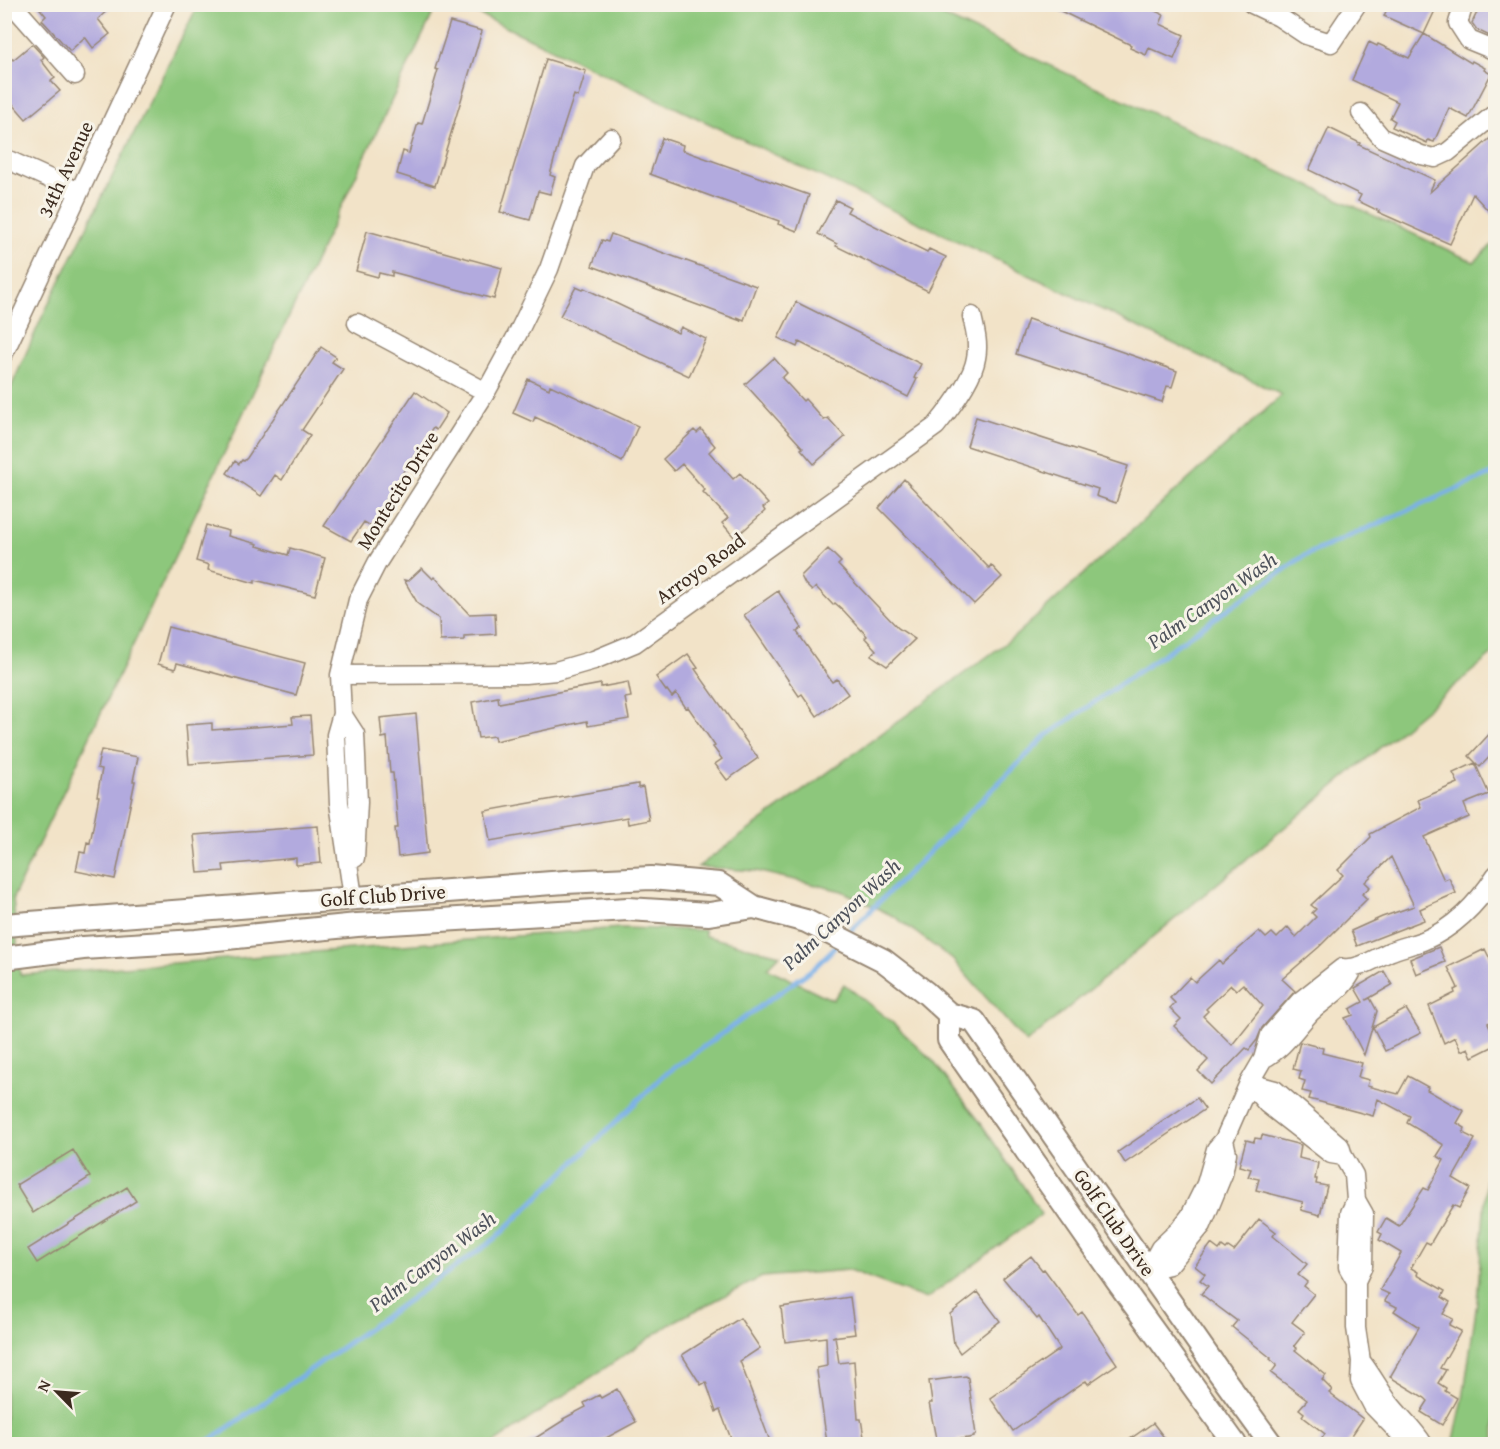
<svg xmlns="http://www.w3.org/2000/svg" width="1500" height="1449" font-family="'Gentium Book Plus',serif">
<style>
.green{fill:#8dc77b;stroke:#64784c;stroke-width:1.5}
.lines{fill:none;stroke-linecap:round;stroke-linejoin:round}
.stream{stroke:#7ab0e8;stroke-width:5}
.building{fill:#b2aade;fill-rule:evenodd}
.minor-casing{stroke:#968673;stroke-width:21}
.tertiary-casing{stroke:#968673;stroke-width:26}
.minor{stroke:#fff;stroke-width:18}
.tertiary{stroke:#fff;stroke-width:22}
.labels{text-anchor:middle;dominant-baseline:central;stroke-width:6;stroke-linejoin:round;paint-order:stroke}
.street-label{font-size:20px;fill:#3b2a1e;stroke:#f7f3e8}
.water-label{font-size:21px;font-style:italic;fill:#4e525b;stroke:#f7f3e8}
</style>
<rect width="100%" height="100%" fill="#f7f3e8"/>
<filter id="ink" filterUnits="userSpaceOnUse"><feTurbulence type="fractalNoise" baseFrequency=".0167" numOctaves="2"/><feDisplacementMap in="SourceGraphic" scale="12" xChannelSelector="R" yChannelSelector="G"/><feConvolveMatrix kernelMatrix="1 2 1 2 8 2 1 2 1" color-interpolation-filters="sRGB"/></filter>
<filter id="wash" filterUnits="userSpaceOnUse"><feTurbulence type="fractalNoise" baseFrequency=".008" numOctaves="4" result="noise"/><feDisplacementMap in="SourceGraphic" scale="24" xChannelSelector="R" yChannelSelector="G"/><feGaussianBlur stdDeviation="1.35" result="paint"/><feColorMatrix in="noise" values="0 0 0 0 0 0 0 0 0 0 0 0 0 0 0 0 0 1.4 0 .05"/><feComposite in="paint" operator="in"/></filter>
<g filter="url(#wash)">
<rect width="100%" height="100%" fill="#f2e3c8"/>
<!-- green -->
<path class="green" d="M198,5h239l-424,893 7,77 600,-47 84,2 1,6 75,19 -13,13 66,32 11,-16 50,40 39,37 47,61 62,92 -116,85 -77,-29 -87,7 -87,44 -183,123h-487v-1043l37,-84z
M459,5h460l555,257 21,-20v410l-469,391 -73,-83 -58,-43 -53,-26 -86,-20 -58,-4 316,-230 268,-242z
M1495,1131v313h-42l10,-45 14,-97 10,-131z"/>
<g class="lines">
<!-- stream -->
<path class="stream" d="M846,935l200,-199 258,-180 192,-84
M205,1444l290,-205 169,-164 150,-107 24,-24"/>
</g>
<g id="blocks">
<!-- building -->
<path class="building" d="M36,4h78l-16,15 12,15 -17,14 -8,-11 -15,14 -28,-31 4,-4z
M1046,4h59l14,7 3,-7h13l13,6 1,-2 15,7 -4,9 24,11 -10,24 -25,-11 -3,7 -16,-7 1,-3z
M1389,4h49l-14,30 -40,-18z
M1481,4h15v35l-19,-9 -5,-7z
M450,22l32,9 -47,155 -38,-12 6,-23 6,2 9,-30 4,1 16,-54 -3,-1z
M1424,34l47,29 1,-2 13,7 -1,2 7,4 -23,44 -19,-10 -15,34 -6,-2 -1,3 -35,-16 3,-6 -5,-3 8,-16 -46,-22 17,-38 8,4 1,-2 31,14z
M32,44l12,13 -3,3 14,18 -4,3 9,10 -34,28 -14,-16 -8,6v-59l9,10z
M546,59l40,12 -8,26 -4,-2 -14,43 -10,37 5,2 -5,17 -12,-3 -8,29 -30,-8z
M1329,128l31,15 -1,2 76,35 -6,13 67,-60v86l-23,-25 -23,50 -72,-32 1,-1 -21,-10 3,-6 -52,-25z
M662,138l21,7 -1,5 127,45 -12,36 -19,-7 1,-3 -129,-47z
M836,200l14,7 -3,5 80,40 2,-3 17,8 -18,34 -92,-45 1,-2 -19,-10z
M367,231l135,37 -8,31 -102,-27v4l-13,-3 -1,4 -22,-6z
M611,234l145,52 -12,34 -7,-3 4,4 -149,-55 10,-26 6,2z
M576,287l7,3 1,-2 94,45 3,-6 25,12 -17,37 -129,-60z
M796,302l125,62 -7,14 3,1 -9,18 -109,-55 -2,5 -19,-9z
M1028,319l149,52 -5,16 -5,-1 -5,16 -146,-48z
M321,347l15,10 -4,5 11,7 -41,61 8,5 -28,45 -7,-5 -14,21 -34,-23 8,-12 4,3 3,-4 2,1 3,-3z
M774,358l13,15 -5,5 21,23 2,-2 19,21 4,-2 17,19 -31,27 -13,-15 2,-1 -58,-64z
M528,379l21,10 1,-4 88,41 -16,36 -42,-24 -45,-21 -2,5 -20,-9z
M415,391l32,22 -11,17 -3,-2 -31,46 -31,52 -7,-4 -13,19 -27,-15z
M976,417l152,49 -12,37 -20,-7 2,-7 -131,-43z
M701,429l14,17 -6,6 24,27 7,-6 28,31 -5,4 2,3 -30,27 -13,-15 6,-5 -25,-26 2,-2 -23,-26 -8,7 -11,-12 31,-29 3,3z
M904,479l85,89 2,-3 11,12 -28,27 -95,-96z
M206,525l23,6 -1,5 30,8 -1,2 31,9 2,-7 35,10 -10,37 -60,-15v3l-47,-13 1,-5 -13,-4z
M828,549l13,13 -3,3 60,63 17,11 -28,27 -16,-11 5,-5 -11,-12 2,-2 -23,-25 -9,-8 -2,2 -17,-18 -4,4 -7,-7 -4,-8z
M422,568l11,11 2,-2 34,37 26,-1 1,21 -32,2v4l-24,1 -1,-22 -21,-15 -14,-24 4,1z
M778,591l24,37 -5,4 35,50 5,-3 11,15 -31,22 -15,-22 -3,2 -55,-81z
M168,627l137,36 -9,32 -119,-32 -2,6 -17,-5z
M688,654l10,14 -3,1 63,89 -31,22 -12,-16 7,-5 -9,-12 2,-1 -27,-39 -2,1 -10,-15 -4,4 -5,-7 -1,1 -10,-14z
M628,682l3,15 -6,1 4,21 -41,7 -1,-5 -92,20 -1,-5 -16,2 -6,-36 26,-5 1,6 102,-19v3z
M416,714l12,139 -30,4 -3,-29h3l-5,-55h-3l-3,-36 -5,1 -2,-20z
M310,716l3,39 -124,9 -3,-39 26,-2v7l81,-6 -1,-7z
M1496,727v23l-16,17 -11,-11z
M101,750l37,7 -5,24h2l-20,98 -39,-8 4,-19 5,1 2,-11 3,1 9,-47h-2l5,-27 -5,-1z
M1475,763l14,31 -25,10 5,13 -45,20 20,43 5,-2 7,15 -36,16 4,11 -67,26 -6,-15 31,-14 32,-11 -23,-49 -26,25 5,5 -8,7 5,5 -48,48 -37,32 13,12 -33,37 -5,12 -8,10 -3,-2 -35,36 -13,-13 10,-11 -34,-34 7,-7 -11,-11 5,-5 -5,-5 20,-21 5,5 24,-22 3,4 37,-33 7,7 6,-5 5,5 11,-11 8,10 20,-20 -4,-4 4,-4 -5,-4 32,-30 -5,-5 33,-33 -1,-3 51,-27 -3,-7 40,-17 -5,-10zM1243,984l20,22 -31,39 -29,-29 5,-5 -2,-2 25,-24 5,5z
M638,784v4l5,-1 6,33 -21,4 -1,-7 -137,24 -5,-30z
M318,826l3,37 -25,2v-7l-73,7 1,6 -26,2 -4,-38z
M1439,947l6,15 -29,12 -6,-15z
M1485,949l11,22v49l-8,3 8,17v5l-24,12 -4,-9 -7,3 -6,-14 -11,6 -15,-37 26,-13 -1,-3 4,-2 -10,-21z
M1384,971l8,14 -26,15 4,-2 7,13 -13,44 -19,-37 8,-3 -3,-6 13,-7 -8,-14z
M1406,1009l15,24 -36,18 -12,-24z
M1300,1042l23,6 -1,5 40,10 -4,14 11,3 -2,6 31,8 10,-18 20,11 -1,3 37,21 -7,12 8,5 -2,5 12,6 -22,39 17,10 -11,20 -6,-3 -23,39 -4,-2 -15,26 7,4 -1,3 28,16 -3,6 8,5 -7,12 10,5 -4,6 12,6 -21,37 6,2 -8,13 8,5 -1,3 12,7 -15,27 -21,-13 7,-11 -3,-3 -35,-21 29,-50 -25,-16 3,-4 -12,-6 4,-7 -9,-4 21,-37 -22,-13 3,-6 -4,-2 8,-14 13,8 25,-38 4,2 16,-30 -7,-4 7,-11 -37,-22 3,-7 -32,-17 -5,17 -64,-17 2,-6 -9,-2 3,-10 -6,-2 2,-8 -8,-2z
M1197,1098l8,11 -80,54 -7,-11z
M1262,1135l39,10 -2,13 19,5 -3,16h2l-1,5 11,2 -7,29 -19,-5 2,-8 -47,-12 3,-11 -11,-2 3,-8 -12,-3 7,-26 8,2 1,-4 6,1z
M73,1150l17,27 -57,36 -17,-28z
M127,1187l9,14 -99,62 -9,-14z
M1259,1219l17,13 -3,4 34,28 -9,11 9,7 -3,4 10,8 -22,28 13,10 -11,14 3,2 -2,2 31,25 -4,5 10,10 -3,3 34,26 -17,25h-28l7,-10 -23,-18 2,-3 -5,-4 8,-9 -36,-27 6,-8 -7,-6 1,-1 -39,-31 5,-6 -36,-27 7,-8 -8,-6 5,-6 -10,-8 16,-22 8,6 3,-4 4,3 2,-2 6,4z
M1031,1256l11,14 2,-1 34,46 4,-3 35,52 -29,20 -2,-3 -2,1 -71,49 -23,-33 70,-49 -21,-32 -2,2 -34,-41z
M978,1292l22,29 -40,32 -6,-9 -4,-30z
M850,1297l5,37 -23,3 3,-1 4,27 15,-2 4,58h3l4,24 -14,1h-12l-1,-2 -11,1 -10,-72v-3l10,-2 -1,-29 -41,5 -4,-35z
M740,1318l20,30 -20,13 31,83h-38l-13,-34 -4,2 -10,-30 -5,3 -19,-30z
M966,1376l2,2 8,57h-2v2l-17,3v2l-20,2 -8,-41h3l-3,-22z
M617,1389l19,33 -41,22h-69l38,-24 -1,-1 23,-12 -2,-4 15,-8 2,3z
M1153,1423l16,21h-46z"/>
</g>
</g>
<g filter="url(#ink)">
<use href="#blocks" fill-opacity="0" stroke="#968673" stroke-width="1.5"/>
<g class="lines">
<!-- minor casing -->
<g class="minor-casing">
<path id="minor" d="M12,4l63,71
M1252,4l27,13 27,18 25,8 26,-39
M1464,4l-6,19 11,17 27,11
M1361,113l21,25 39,17 14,3 13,-6 48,-39
M4,158l75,34
M357,323l129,69
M4,353l163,-349
M340,675l185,-1 31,-3 38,-11 41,-17 301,-217c13,-16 37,-47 40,-68 3,-14 -1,-28 -4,-42
M342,714l13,20 3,68 -3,56
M353,897l-14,-94 -3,-68 6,-21 -2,-39 18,-75 19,-37 109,-171 31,-57 32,-66 36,-103 26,-28
M1263,1059c21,-11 31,-29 47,-46 15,-14 35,-24 43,-44
M1249,1083l26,7 65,56 3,10 11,19 2,25 8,14 -1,52 -7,15v47l5,33 -1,20 13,25 33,34 2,4
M1249,1083l18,21 64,50 12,2
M1148,1270l12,-22 19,-18 11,-14 16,-32 10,-35 8,-9 25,-57 14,-24 7,-24 30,-34 42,-33c17,2 32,-9 47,-16 12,-5 24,-7 36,-12 31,-13 53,-37 71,-65
M1148,1270l21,-5 33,-40 21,-51 4,-21 -3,-13
M1356,1281l-8,-14 2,-54 6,-13
M1361,1361c11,14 19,30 29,43 11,14 24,25 33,40"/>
</g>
<!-- tertiary casing -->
<g class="tertiary-casing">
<path id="tertiary" d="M4,925l561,-43 86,-4 68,6 35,23 52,14 77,39 43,33 23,21 25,7 247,354 50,69
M4,958l79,-10 113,-7 161,-16 271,-16 81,5 45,-7
M949,1014v26l169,242 117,162"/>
</g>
<!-- minor -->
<use href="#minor" class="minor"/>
<!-- tertiary -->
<use href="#tertiary" class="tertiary"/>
</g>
</g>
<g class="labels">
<!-- street labels -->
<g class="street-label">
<text transform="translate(65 169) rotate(-65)">34th Avenue</text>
<text transform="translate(397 490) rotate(-58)">Montecito Drive</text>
<text transform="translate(700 568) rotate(-36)">Arroyo Road</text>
<text transform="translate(383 895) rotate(-4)">Golf Club Drive</text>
<text transform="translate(1115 1222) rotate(55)">Golf Club Drive</text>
</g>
<!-- water labels -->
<g class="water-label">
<text transform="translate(1212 600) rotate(-35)">Palm Canyon Wash</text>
<text transform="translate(841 914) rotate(-43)">Palm Canyon Wash</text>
<text transform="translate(432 1261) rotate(-37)">Palm Canyon Wash</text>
</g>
</g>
<!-- margin -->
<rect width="1500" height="1449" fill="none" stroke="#f7f3e8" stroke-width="24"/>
<!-- north arrow -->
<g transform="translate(57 1392) rotate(295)" stroke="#f7f3e8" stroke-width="4.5" paint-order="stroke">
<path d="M0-4.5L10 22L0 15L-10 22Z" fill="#3b2a1e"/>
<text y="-9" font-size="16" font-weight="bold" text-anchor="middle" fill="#3b2a1e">N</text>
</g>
</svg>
